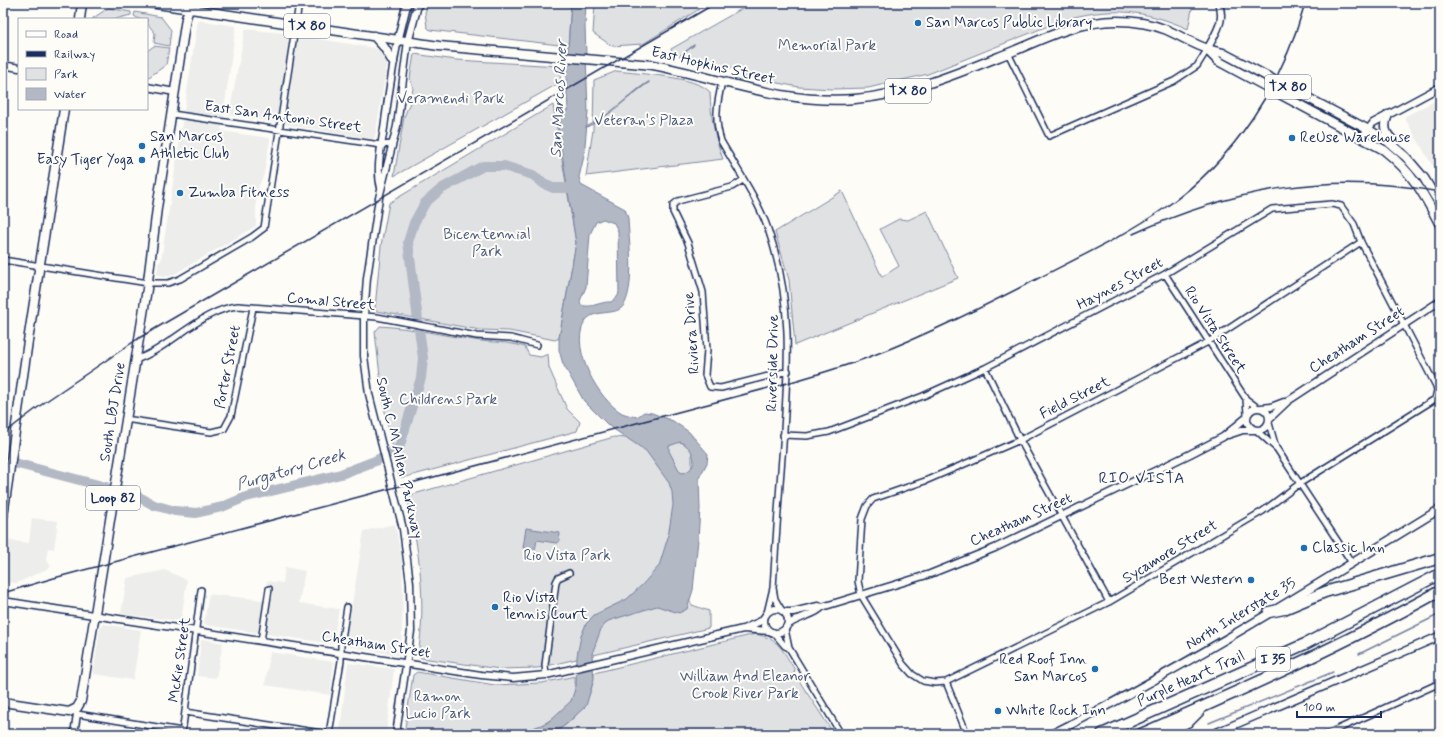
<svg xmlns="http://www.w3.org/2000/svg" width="1443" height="737" font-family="Mynerve,sans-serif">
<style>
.built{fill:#edeeec}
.green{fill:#e0e1e3;stroke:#7e88a0}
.water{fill:#b3b8c5;stroke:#76819c;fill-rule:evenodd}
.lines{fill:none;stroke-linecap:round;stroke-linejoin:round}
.stream{stroke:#76819c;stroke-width:1.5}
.river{stroke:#b3b8c5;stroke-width:10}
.minor-casing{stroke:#1b2f5e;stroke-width:8}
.tertiary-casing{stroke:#1b2f5e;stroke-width:9}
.secondary-casing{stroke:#1b2f5e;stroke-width:10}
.primary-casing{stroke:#1b2f5e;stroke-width:11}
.motorway-casing{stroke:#1b2f5e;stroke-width:13}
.minor{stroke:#fdfcf7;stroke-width:5}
.tertiary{stroke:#fdfcf7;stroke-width:6}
.secondary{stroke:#fdfcf7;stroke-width:7}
.primary{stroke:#fdfcf7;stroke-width:8}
.motorway{stroke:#fdfcf7;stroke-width:10}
.rail{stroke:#1b2f5e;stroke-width:1.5}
.poi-dot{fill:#1f6fb2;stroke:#fdfcf7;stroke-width:1.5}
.labels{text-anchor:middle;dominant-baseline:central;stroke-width:4;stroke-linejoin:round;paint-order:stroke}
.shield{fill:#fdfcf7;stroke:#5f6c8c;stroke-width:1}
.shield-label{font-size:14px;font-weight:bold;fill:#1b2f5e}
.poi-label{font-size:15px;fill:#1b2f5e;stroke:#fdfcf7;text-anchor:start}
.park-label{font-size:15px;fill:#4c5c7f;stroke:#fdfcf7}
.street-label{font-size:15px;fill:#1b2f5e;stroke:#fdfcf7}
.water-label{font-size:16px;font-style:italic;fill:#49587d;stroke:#fdfcf7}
.neighbourhood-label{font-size:16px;letter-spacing:1px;fill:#1b2f5e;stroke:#fdfcf7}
</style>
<rect width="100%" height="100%" fill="#fdfcf7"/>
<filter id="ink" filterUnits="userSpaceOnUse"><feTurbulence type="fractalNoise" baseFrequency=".025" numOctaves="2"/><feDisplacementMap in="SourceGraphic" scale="8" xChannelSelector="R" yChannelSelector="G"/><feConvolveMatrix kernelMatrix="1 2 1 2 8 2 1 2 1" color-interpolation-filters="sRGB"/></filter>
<g filter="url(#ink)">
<!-- built -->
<path class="built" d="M198,20l38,6 -15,105 48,7 1,2 -6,34 -5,12 -3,15v25l-83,49 -10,2 -6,-3 1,-11 3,-2z
M245,29l38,4 91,15 6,3 6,6 1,8 -12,72 -2,2 -144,-24z
M1440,98v71l-8,-4 -28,-48z
M32,518l26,3 -4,28 -6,-1 -2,10 5,9 -34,16h-14l4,-43 22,3z
M395,524l7,37 1,36 -2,56 -3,2 -53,-9 19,-115z
M285,567l20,4 -6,32 40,6 -6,35 -127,-19 -2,-2 5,-29 54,6 4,-19 16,2z
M165,570l22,10 -6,41 -60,-7 6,-36z
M103,624l38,6 -8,50 -40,-6 7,-46z
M203,639l20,4 -7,35 -19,-2 4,-36z
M270,652l64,10 -4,33 -65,-10z
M348,663l46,6 -8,65h-24l-22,-4z"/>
<!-- green -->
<path class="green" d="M429,3h142l-3,43 -138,-16 -3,-3 -2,-15z
M595,3h114l-66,41 -31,2 -19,-13z
M752,3h437l3,6 -4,20c-44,-20 -80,-22 -125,-9l-135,54 -60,14 -36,1 -33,-2 -59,-11 -5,-7 -63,-16 -1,-4z
M108,8l23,4v3l-16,4h-23z
M135,12l26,5 10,13 -2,16 -15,-3 1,-10 -8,-10v-4h-8l-5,-3z
M154,46l15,2 -3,17 -17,12h-2v-26z
M414,54l42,6 103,6 2,16 -167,94 10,-59 7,-17 2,-12 -3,-10z
M617,71c22,3 79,5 93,21 1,26 4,43 13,67l-137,17 7,-46 1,-50z
M553,105l23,138 -17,95 -4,2 -46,-9 -29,-1 -104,-19 -1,-3 6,-62 8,-43z
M842,191l40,86 17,-11 -19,-37 19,-10 9,1 19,-9 31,67 -163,67 -6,-65 -14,-48z
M380,326c32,2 62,9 94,14 18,3 33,1 51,7l4,8 12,2 7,-3 1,14 18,41 13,13 -3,9 -171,46h-7l-16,-75 -8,-70z
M614,437l66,5 7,2 5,6v15l-23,100 23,40 17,6v17l-171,40 -38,1 -79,-11 -3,-3c9,-54 1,-106 -11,-159z
M755,634c25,5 27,16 40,36l-1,3 40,61h-284c24,-10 43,-35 44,-61z
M417,672l78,13 47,-2 33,-7c0,6 1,13 -1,19 -4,13 -28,30 -41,33 -7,2 -13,2 -20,6h-109l9,-59z"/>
<!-- water -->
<path class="water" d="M571,3h15l-1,23 3,86 -4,44 -5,21 2,8 44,24 3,9c1,25 7,63 -3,85 -7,16 -32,3 -41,20 -14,27 15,77 38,90 5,2 10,3 15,4l7,-5 8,1 21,8 16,11 19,22 -1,9 -8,15 1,31 -2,30 -5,51 -6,19 -8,4 -22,-7 -49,15 -7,8 -9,25 2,25 -8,27 -22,20 -14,8h-37l7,-4 13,-2 14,-5 24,-22 5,-15 1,-30 4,-20 5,-12 8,-9 33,-16 16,-15 16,-18 9,-29 5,-32 -1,-13 -3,-9 -23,-32 -37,-25 -25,-25 -21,-37 -4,-14v-12l17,-95 -18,-115 2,-9 8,-10 -2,-29zM603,219l11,4 4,8 1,61 -1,4 -7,6c-10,-1 -20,7 -30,3l-1,-4 6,-14 4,-53 6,-12zM680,442c14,5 21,26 3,31l-3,-1 -11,-21v-5z
M526,528l34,5 -1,9 -3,1 -19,-3 -2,10 -12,-2z"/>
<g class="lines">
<!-- stream -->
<path class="stream" d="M680,56l14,-11
M586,127c24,-10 41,-31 63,-45
M1359,654l81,-40
M1209,723l124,-51"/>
<!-- river -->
<path class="river" d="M418,320l-10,-78 6,-19 11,-20 16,-14 42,-23h21l29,9 11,9 9,4h20
M3,460l103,27
M119,490l16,5 19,10 21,6 21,2 26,-6 24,-10 95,-23 34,-13 24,-13 22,-70 2,-20 -4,-29"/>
<!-- minor casing -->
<g class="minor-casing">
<path id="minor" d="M1008,53l41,83 125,-55 23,-15 10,-16
M722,82c-5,21 -8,37 -1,59 16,28 36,57 47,88 26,74 20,140 15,216 -4,48 -7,95 -10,143l-6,25
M172,114l209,31 11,-1
M743,180l-11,7 -54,14 -5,4v7l15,31 15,49 4,58 -2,25 5,12 11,1 67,-17
M3,260l145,23h20l12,-4 72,-42 12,-9 35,-225
M1165,274l81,125 12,9
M135,360c34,-11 67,-51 103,-54l139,11 100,19 34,2 26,7
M985,368l35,72 89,162
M1246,399l1,15
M125,419l86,13 13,-3 7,-13 22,-108
M1269,423l7,25
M1256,430l21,19 75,114
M783,435l24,1 22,-4 94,-36 62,-28 180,-94 107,-65 60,-5 9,2 13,18 7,18 75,144 1,4 -2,9 -136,85 -36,27 -154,91 -163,80 -11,1 -12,-2 -11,-7 -9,-10 -42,-69 -3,-14 4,-62 5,-13 6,-7 52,-18 95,-41 188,-98 153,-100
M773,588l2,11 6,10
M785,629l4,19 52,86
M773,632l12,14 4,2
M261,641l8,-52
M546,675l-1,-10 11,-83 2,-4 11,-5
M946,682l21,52
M185,712l143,22
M77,714l105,17
M182,734l19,-144
M329,734l12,-73v-16l6,-38
M1327,734l113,-51"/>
</g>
<!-- tertiary casing -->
<g class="tertiary-casing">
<path id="tertiary" d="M1207,50c7,-15 20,-30 11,-47
M3,65l16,3
M147,87l28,5
M1362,137l11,-14 67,-36
M381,188c-5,-18 0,-41 3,-60 4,-30 8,-59 14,-88
M1247 419a11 11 0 1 1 22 0a11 11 0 1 1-22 0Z
M1261,408l10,-1 13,-5
M1269,419l19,-18 152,-100
M1228,435l15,-5h11
M3,601l478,74 32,3 33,-3 197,-46 18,-8 4,-5
M764 621a12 12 0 1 1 24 0a12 12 0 1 1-24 0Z
M784,612h9l25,-6 4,1 108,-33 65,-26 195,-94 33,-17 24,-20
M788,625c9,-8 28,-10 34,-18
M743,629l26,2
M74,734l3,-20 -2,-4
M396,734l15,-103 -1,-48 -7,-54 -34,-135 -5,-38v-40l3,-38 12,-80 18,-72 11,-85"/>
</g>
<!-- secondary casing -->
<g class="secondary-casing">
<path id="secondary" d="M398,40l9,-37
M408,41l10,-38
M1052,734c134,-67 261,-147 388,-225
M1213,734l227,-98"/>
</g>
<!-- primary casing -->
<g class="primary-casing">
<path id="primary" d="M150,3l289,43 214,19c67,13 132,40 202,34 57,-5 108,-28 161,-49 32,-14 65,-29 101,-29 17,0 35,3 50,9 20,9 34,19 56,23l144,76 19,11 20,17 18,21 16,27
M80,19l2,-16
M374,36l10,11 9,15
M1207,50l11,11 166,89c28,22 40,44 56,75
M1388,115c-5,10 -4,19 6,26
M3,516l25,-175 36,-232
M3,702l66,10 8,-4 4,-7 66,-412 10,-81 29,-190 3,-9"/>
</g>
<!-- motorway casing -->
<g class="motorway-casing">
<path id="motorway" d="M1269,612l15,-3 41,-17 115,-34
M1102,734l203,-90 135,-70
M1141,734c101,-44 202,-89 299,-143
M1162,734l27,-13 10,-10"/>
</g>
<!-- minor -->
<use href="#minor" class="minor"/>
<!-- tertiary -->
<use href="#tertiary" class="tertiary"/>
<!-- secondary -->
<use href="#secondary" class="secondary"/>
<!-- primary -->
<use href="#primary" class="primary"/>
<!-- motorway -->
<use href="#motorway" class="motorway"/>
<!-- rail -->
<path class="rail" d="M1133,234c102,-46 196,-63 307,-42
M3,434l42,-32 94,-64 577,-335
M3,593l51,-15 737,-196c28,-8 56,-16 83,-27 55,-21 108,-48 161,-75 44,-23 90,-44 131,-73 69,-48 117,-124 139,-204"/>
</g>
</g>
<!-- markers -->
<g class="poi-dot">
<circle cx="918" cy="23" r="4"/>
<circle cx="1292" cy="138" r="4"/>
<circle cx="142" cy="146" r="4"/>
<circle cx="142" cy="160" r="4"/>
<circle cx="180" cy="193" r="4"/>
<circle cx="1304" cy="548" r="4"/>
<circle cx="1251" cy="580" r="4"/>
<circle cx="495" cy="607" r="4"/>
<circle cx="1095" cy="669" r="4"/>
<circle cx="998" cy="711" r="4"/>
</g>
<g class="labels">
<!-- shield labels -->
<g class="shield">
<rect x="284" y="14" width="46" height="24" rx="3"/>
<rect x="1265" y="75" width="46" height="24" rx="3"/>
<rect x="885" y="79" width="46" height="24" rx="3"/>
<rect x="86" y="486" width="54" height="24" rx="3"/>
<rect x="1256" y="647" width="34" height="24" rx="3"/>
</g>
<g class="shield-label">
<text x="307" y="26">TX 80</text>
<text x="1288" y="87">TX 80</text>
<text x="908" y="91">TX 80</text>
<text x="113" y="498">Loop 82</text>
<text x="1273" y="659">I 35</text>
</g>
<!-- poi labels -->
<g class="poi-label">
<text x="926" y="23">San Marcos Public Library</text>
<text x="150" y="137">San Marcos<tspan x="150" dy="17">Athletic Club</tspan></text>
<text x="1300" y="138">ReUse Warehouse</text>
<text x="134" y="160" text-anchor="end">Easy Tiger Yoga</text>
<text x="188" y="193">Zumba Fitness</text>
<text x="1312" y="548">Classic Inn</text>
<text x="1243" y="580" text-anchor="end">Best Western</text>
<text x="503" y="598">Rio Vista<tspan x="503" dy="17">Tennis Court</tspan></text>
<text x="1087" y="660" text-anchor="end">Red Roof Inn<tspan x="1087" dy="17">San Marcos</tspan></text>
<text x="1006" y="711">White Rock Inn</text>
</g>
<!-- park labels -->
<g class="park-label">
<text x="827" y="46">Memorial Park</text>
<text x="451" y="99">Veramendi Park</text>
<text x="644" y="121">Veteran's Plaza</text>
<text x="487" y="235">Bicentennial<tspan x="487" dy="17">Park</tspan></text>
<text x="448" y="400">Childrens Park</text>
<text x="567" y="556">Rio Vista Park</text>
<text x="745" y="677">William And Eleanor<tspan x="745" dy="17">Crook River Park</tspan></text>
<text x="438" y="697">Ramon<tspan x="438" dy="17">Lucio Park</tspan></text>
</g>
<!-- street labels -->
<g class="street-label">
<text transform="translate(713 66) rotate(13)">East Hopkins Street</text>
<text transform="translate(283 117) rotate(8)">East San Antonio Street</text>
<text transform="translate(1120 284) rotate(-28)">Haynes Street</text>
<text transform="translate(331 302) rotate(5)">Comal Street</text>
<text transform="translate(1215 330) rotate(57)">Rio Vista Street</text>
<text transform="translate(692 333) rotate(-94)">Riviera Drive</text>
<text transform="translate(1357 340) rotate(-33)">Cheatham Street</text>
<text transform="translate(773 363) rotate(-89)">Riverside Drive</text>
<text transform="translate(228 367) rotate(-79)">Porter Street</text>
<text transform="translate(1075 398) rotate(-27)">Field Street</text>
<text transform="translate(113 412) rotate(-81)">South LBJ Drive</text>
<text transform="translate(399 458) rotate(77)">South C M Allen Parkway</text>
<text transform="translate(1021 520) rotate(-24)">Cheatham Street</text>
<text transform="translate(1170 552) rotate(-31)">Sycamore Street</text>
<text transform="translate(1241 614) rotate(-31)">North Interstate 35</text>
<text transform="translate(376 645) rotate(9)">Cheatham Street</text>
<text transform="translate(180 660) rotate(-82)">McKie Street</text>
<text transform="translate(1191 679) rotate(-24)">Purple Heart Trail</text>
</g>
<!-- water labels -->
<g class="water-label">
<text transform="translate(559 99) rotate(-87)">San Marcos River</text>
<text transform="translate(291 470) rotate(-16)">Purgatory Creek</text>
</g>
<!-- neighbourhood labels -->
<g class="neighbourhood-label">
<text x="1142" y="478">RIO VISTA</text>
</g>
</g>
<!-- margin -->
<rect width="1443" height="737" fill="none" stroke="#fdfcf7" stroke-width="16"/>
<rect x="8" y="8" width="1427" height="721" fill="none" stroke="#1b2f5e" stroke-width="1.5" filter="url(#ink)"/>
<!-- legend -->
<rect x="18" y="18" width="130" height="92" fill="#fdfcf7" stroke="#a3aaba"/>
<rect x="26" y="31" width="20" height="6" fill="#fdfcf7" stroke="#a3aaba"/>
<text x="54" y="38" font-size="12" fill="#1b2f5e">Road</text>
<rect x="26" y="51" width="20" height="6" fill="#1b2f5e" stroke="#a3aaba"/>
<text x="54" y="58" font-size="12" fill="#1b2f5e">Railway</text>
<rect x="26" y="68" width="20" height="12" fill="#e0e1e3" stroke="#a3aaba"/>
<text x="54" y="78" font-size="12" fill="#1b2f5e">Park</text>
<rect x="26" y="88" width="20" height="12" fill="#b3b8c5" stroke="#a3aaba"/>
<text x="54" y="98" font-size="12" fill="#1b2f5e">Water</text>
<!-- scale -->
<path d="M1297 711v6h84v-6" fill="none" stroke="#1b2f5e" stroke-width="2"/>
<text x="1303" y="711" font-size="12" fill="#1b2f5e" stroke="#fdfcf7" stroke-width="3" paint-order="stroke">100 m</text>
</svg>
